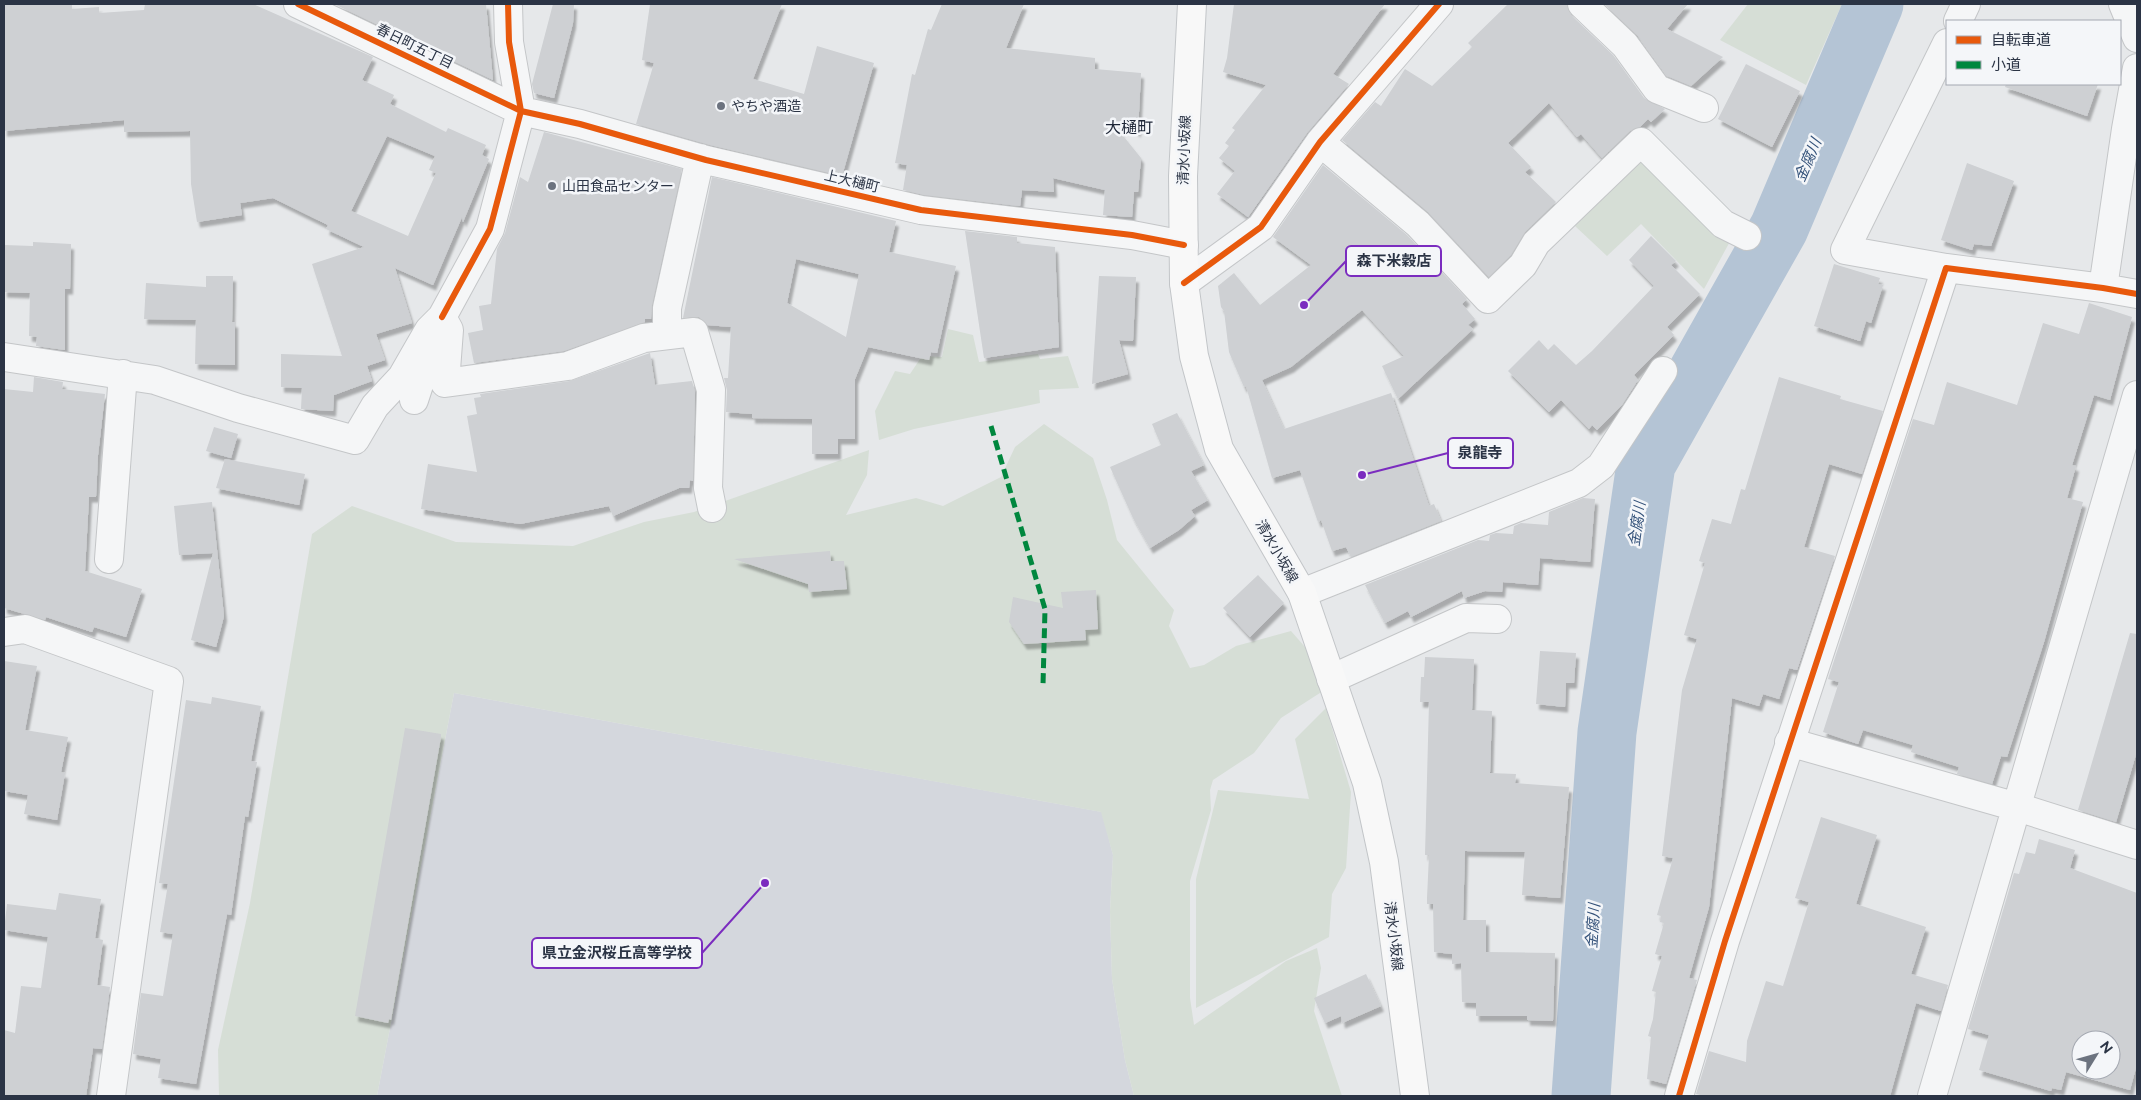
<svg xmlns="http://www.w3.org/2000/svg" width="2141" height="1100" font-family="Raleway,'Noto Sans JP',sans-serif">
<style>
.built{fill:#d4d7dd}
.green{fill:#d6ded6}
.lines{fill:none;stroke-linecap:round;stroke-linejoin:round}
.river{stroke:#b4c4d5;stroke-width:59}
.building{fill:#ced0d3;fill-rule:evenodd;filter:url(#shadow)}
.minor-casing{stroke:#c4c6c8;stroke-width:30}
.major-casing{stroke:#c2c5c8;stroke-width:30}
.minor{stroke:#f5f6f7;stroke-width:28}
.major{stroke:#f8f8f8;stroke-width:28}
.quiet{stroke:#00873e;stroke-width:5;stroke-dasharray:10 5;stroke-linecap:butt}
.cycleway-casing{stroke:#f4f6f9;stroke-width:9}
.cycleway{stroke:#e8590c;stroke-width:6}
.poi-dot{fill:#6c737f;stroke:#f4f6f9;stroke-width:2}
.labels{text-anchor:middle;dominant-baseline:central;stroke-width:5;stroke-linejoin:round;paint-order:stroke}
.street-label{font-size:14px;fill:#2b3445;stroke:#f4f6f9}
.poi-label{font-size:14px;fill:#2b3445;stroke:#f4f6f9;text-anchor:start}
.water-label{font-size:15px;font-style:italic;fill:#34527a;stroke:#f4f6f9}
.quarter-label{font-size:16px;fill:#1d2536;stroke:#f4f6f9}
.leader{fill:none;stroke:#7b2cbf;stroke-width:2}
.callout-dot{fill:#7b2cbf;stroke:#f4f6f9;stroke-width:2}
.callout{fill:#f4f6f9;stroke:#7b2cbf;stroke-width:2}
.callout-label{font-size:15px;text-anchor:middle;font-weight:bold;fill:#2b3445}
</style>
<defs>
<filter id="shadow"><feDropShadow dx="3" dy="5.5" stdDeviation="1" flood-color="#0004"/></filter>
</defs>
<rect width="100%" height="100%" fill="#e6e8ea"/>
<!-- built -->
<path class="built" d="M454,693l648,119 11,43 -3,56 2,68 13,81 9,36h-757z"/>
<!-- green -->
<path class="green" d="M1748,4h94l-36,81 -86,-45z
M1635,163h12l86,73 -29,53 -63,-65 -34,32 -32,-30z
M948,329l25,6 6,27 59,-8 2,5 28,-3 11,32 -40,2 1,13 -126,26 -35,11 -4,-29 20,-40 15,3 12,-18 20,1z
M1044,424l49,34 14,42 10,40 57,70 -5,16 21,42 14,-3 32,-19 55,-15 21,24 11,36 -42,27 -27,35 -41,27 -3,10 1,20 -21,71v117l4,27 92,-64 31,-13 4,20 -7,43 28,85h-208l-9,-36 -13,-81 -2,-68 3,-56 -12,-43 -647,-119 -77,403h-158l-1,-46 32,-147 62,-369 40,-28 104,36 117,4 71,-24 50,-10 175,-62 -2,25 -21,40 70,-17 27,8 58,-29 14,-30z
M1326,708l25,84 -5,76 -14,26 -3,43 -133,71v-129l22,-89 91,9 -14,-60z"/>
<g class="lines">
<!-- river -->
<path class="river" d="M1581,1096l26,-364 39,-268 133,-236 95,-224"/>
</g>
<!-- building -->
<path class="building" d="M4,4h68v5l27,-2v6l45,-3 1,-6h108l120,53 -11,23 32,15 -4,9 56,28 2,-4 38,17 -4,10 7,4 -26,63 -1,-5 -29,68 -38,-17 17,55 -36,11 9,26 -18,6 5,15 -38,14 -1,16 -32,-2 1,-21 -21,-1v-33l61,2 -30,-92 52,-17 -38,-18 2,-4 -55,-27 -33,5 2,12 -45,7 -6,-38 -1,-53 -66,1v-12l-120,11zM387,136l48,20 -6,14 7,3 -28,63 -57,-25z
M334,4h152l7,76z
M553,4h21l-1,19 -19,75 -20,-5 -2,-9z
M650,4h132l-29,75 51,15 13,-48 57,17 -32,113 -132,-31 -74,-21 18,-61 -12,-3z
M942,4h82l-18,44 89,10v11l46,4 -3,59 -10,-8 -8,8 21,26 -3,34h-4l-2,25 -29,-2 2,-25 -52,-12 1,14 -32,-2 -2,16 -96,-11 -21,-5 4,-25 -12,-2 17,-89 3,1 13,-46 3,1z
M1234,4h151l-52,70 16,10 -42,49 -59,84 -31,-23 18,-23 -16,-13 10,-12 -4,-3 10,-13 -3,-2 34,-43 -43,-13 4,-14z
M1508,4h59l4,11 42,40 31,43 21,11 -14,13 -3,-3 -8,8 -10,4 -28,27 -21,-24 -4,3 -28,-34 -41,40 23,24 -6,5 31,30 -31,30 -14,23 -22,22 -61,-65 -86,-72 33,-38 6,4 24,-37 27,17 40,-39 -4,-4z
M1604,4h84l-21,25 56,28 -32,29 -24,-10 -29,-40z
M1746,64l54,27 -28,56 -54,-28z
M2006,84h92l-11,32 -82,-29z
M544,132l138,37 -30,136 -1,14h-6v3l-81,29 -90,12 -6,-30 15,-3 -4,-24 12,-2 6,-55 8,-16 15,-56 8,5z
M1967,163l47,18 -23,65 -17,-2 -2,6 -31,-10z
M1323,165l84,70 60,64 -5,5 13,15 -7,6 5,4 -75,70 -16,-33 22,-10 -42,-46 -71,57 -29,13 22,49 107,-36 38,113 5,-2 7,17 -90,36 -5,-10 -14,4 -11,-31 -3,2 -18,-52 -28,8 -26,-92 -2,1 -15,-35 -5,-41 -3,-4 -3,-21 16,-13 26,32 51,-40 -38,-28z
M712,177l184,44 -7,31 67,14 -19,87 -6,-1 -2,8 -61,-13 -13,32v60h-17v15h-26v-35l-60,-1v-4l-26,-2 1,-22 -3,-12h4l3,-51 -24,-2 -8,-8 -16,1zM796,259l63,15 -13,63 -59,-34z
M965,231l52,6v6l38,4 4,100 -75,11z
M1651,236l25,25 -5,4 29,29 -33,33 7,8 -40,40 4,5 -16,25 -25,25 -5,-5 -3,4 -28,-29 -12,12 -41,-41 31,-31 9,10 6,-6 22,21 16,-14 62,-65 -25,-26z
M33,242l38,2 -1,45h-5v61l-29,-4 1,-9 -8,-1 1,-43 -26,-1v-47l29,1z
M1834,264l46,14 -2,6 5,1 -12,38 -5,-2 -6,20 -46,-15z
M206,276h27l-1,46h3v43l-40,-1 1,-44 -52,-1 2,-36 60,4z
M1099,276l37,1 -3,64 -14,-1 9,34 -36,10z
M2089,303l43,14 -22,83 -16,-5 -22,70 4,1 -9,32 16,4 -39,140 -37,115 -6,-1 -9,28 -35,-10 2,-7 -48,-15 2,-7 -50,-15 -5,14 -35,-12 16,-50 -11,-3 85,-260 21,6 13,-43 70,23 26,-82 36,11z
M650,353l5,32 37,-4 3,11 -2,89 -3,-1 -1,8h-10l-66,28 -4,-10 -89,18 -99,-15 7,-45 49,8 -10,-56 10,-2 -3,-16 7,-1 -1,-3 90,-13z
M34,377l29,5 -1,7 43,5 -7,61 -2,42h-7l-4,74 57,18 -16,48 -32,-10 -2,5 -46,-15 -1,3 -41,-12v-219l29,3z
M1779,377l62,19 -1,3 43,12 -21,63 -33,-10 -25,83 31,9 -38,114 -8,-2 -10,31 -16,-5 -4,12 -27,-8 -23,209 -20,71 8,2 -31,104 -19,-5 4,-42 -3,-1 5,-17 3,-27 -4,-1 10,-35 -7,-2 9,-31 -4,-1 1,-6 -4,-1 16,-57 -11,-2 20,-166 15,-51 -13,-4 21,-72 -6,-2 13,-42 19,5 10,-35 4,1z
M1177,413l27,52 -13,6 17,29 -17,10 4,6 -16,14 -29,18 -17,-30 -23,-51 51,-22 -9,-21z
M214,427l24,7 -7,24 -25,-7z
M225,459l80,15 -6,31 -83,-17z
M1583,498l12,1 -5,63 -50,-4 -2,27 -35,-3 -1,10 -17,-1 -21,7 -2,-7 -51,26 -3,-6 -23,12 -20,-38 113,-45 11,1 1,-6 6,-2 17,1 1,-8 7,-3 27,2 1,-13z
M212,502l12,114 -8,31 -25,-7 22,-87 -34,2 -5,-49z
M830,551l1,10h13l3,28 -38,3 -1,-8 -74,-25z
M1258,575l26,28 -34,34 -27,-29z
M1096,590l2,39 -13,1 1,10 -62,4 -15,-22 4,-25 50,11 -2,-16z
M2130,633l7,1v117l-21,71 -38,-12z
M1540,651l36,2 -2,30h-8l-1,24 -29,-3z
M1425,657l49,2 -2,51 20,1 -2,62 26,1 -1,9 54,4 -9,111 -38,-3 3,-43 -60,-1 -2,69h23v32l69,1 -2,68 -26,-1v-4h-51v-13l-14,-1 -1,-39 -9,1v-10l-18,-2 -1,-48h-6v-6l2,-43h-4l4,-153h-9l1,-25h3z
M4,661l33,5 -12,64 43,7 -7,35 4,1 -8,47 -33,-6 4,-19 -24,-4z
M212,697l49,9 -10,55 6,1 -9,55 -3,-1 -14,99 -4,-1 -31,170 -38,-6 3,-19 -28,-5 8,-61 22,3 10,-62 -13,-2 8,-48 -9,-1 27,-183 25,4z
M405,728l36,6v3l-50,283 -2,-1 -1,4 -33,-7z
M1821,817l56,18 -21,69 70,23 -15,47 37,11 -7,26 -25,-8 -26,93h-185l-9,-2 13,-43 37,11 1,-21 19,-60 17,5 26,-84 -14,-4z
M2039,839l36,11 -5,18 67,25v171l-7,26 -64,-18 -5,18 -9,-2 -1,3 -72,-21 10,-35 -21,-6 46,-156 5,1 7,-22 9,2zM2081,1040h30v30h-30z
M59,893l42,6 -6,39 8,2 -6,45 13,2 -8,62 -9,-1 -7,48h-82v-66l11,3 6,-47 20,2 7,-51 -44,-7 3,-26 49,6z
M1366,974l15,32 -39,17 -1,-7 -16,7 -11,-25z"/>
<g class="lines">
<!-- minor casing -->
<g class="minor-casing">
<path id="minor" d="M298,4l223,107 59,13 126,36 215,50 211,25 52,10
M1582,4l43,41 32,44 47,19
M2123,4l14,34
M1958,21l8,-17
M2126,129l11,-61
M1320,142l98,82 70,75 35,-34 13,-22 105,-101 82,82 24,12
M1946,268l-101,-18 102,-207
M1184,283l77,-56 59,-85 119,-138
M2103,288l23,-159 11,-5
M442,317l7,13 -4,53 123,-17 76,-28 50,-6 17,58 -3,98 4,20
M667,335v-27l33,-150
M4,357l151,23 83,28 117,32 20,-34 27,-29 27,-47 13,-13 48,-88 31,-118 -12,-69 -1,-38
M414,400l17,-52
M109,559l14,-185
M1302,593l277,-110 22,-17 62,-95
M4,632l21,-3 144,52 -58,415
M1331,679l135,-61 31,1
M1789,742l228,65 120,38
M1679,1096l46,-155 221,-673 157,20 34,6
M1932,1096l205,-701"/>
</g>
<!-- major casing -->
<g class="major-casing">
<path id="major" d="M1192,4l-9,172 1,107 10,73 25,93 83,144 65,190 17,79 31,234"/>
</g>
<!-- minor -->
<use href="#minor" class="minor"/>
<!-- major -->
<use href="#major" class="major"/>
<!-- quiet -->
<path class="quiet" d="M991,426l54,183 -2,76"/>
<!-- cycleway casing -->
<g class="cycleway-casing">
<path id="cycleway" d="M298,4l223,107 59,13 126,36 215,50 211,25 52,10
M1184,283l77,-56 59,-85 119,-138
M442,317l48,-88 31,-118 -12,-69 -1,-38
M1679,1096l46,-155 221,-673 157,20 34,6"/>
</g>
<!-- cycleway -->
<use href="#cycleway" class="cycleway"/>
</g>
<!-- markers -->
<g class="poi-dot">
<circle cx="721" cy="106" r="5"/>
<circle cx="552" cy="186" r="5"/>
</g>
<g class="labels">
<!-- street labels -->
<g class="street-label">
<text transform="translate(415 46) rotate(26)">春日町五丁目</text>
<text transform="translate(1184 150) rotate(-88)">清水小坂線</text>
<text transform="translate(852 181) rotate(13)">上大樋町</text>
<text transform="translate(1277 551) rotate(60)">清水小坂線</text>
<text transform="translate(1394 936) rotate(83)">清水小坂線</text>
</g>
<!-- poi labels -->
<g class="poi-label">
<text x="731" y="106">やちや酒造</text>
<text x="562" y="186">山田食品センター</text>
</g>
<!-- water labels -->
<g class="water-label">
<text transform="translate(1808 160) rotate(-67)">金腐川</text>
<text transform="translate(1637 524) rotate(-82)">金腐川</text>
<text transform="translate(1593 926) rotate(-86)">金腐川</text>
</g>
<!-- quarter labels -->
<g class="quarter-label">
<text x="1129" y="127">大樋町</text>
</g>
</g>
<!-- callouts -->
<path class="leader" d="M1304 305L1346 261M1362 475L1448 453M765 883L702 953"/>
<g class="callout-dot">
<circle cx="1304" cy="305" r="5"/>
<circle cx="1362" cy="475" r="5"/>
<circle cx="765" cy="883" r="5"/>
</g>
<g class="callout">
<rect x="1346" y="246" width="95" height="30" rx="5"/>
<rect x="1448" y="438" width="65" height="30" rx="5"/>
<rect x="532" y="938" width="170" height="30" rx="5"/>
</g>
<g class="callout-label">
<text x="1394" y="266">森下米穀店</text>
<text x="1480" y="458">泉龍寺</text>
<text x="617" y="958">県立金沢桜丘高等学校</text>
</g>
<!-- border -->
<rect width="2141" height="1100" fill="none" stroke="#2b3445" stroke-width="10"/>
<!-- legend -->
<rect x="1946" y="20" width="175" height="65" fill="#f4f6f9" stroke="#a4a8b1"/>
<rect x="1956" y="36" width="25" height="8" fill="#e8590c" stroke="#a4a8b1"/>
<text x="1991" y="45" font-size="15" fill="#2b3445">自転車道</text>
<rect x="1956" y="61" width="25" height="8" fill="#00873e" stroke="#a4a8b1"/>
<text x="1991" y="70" font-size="15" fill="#2b3445">小道</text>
<!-- north arrow -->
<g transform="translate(2096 1055) rotate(53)"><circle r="24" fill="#f4f6f9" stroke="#a4a8b1"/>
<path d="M0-4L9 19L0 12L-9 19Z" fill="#6c737f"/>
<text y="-8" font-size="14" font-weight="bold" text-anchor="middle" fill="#2b3445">N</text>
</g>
</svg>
